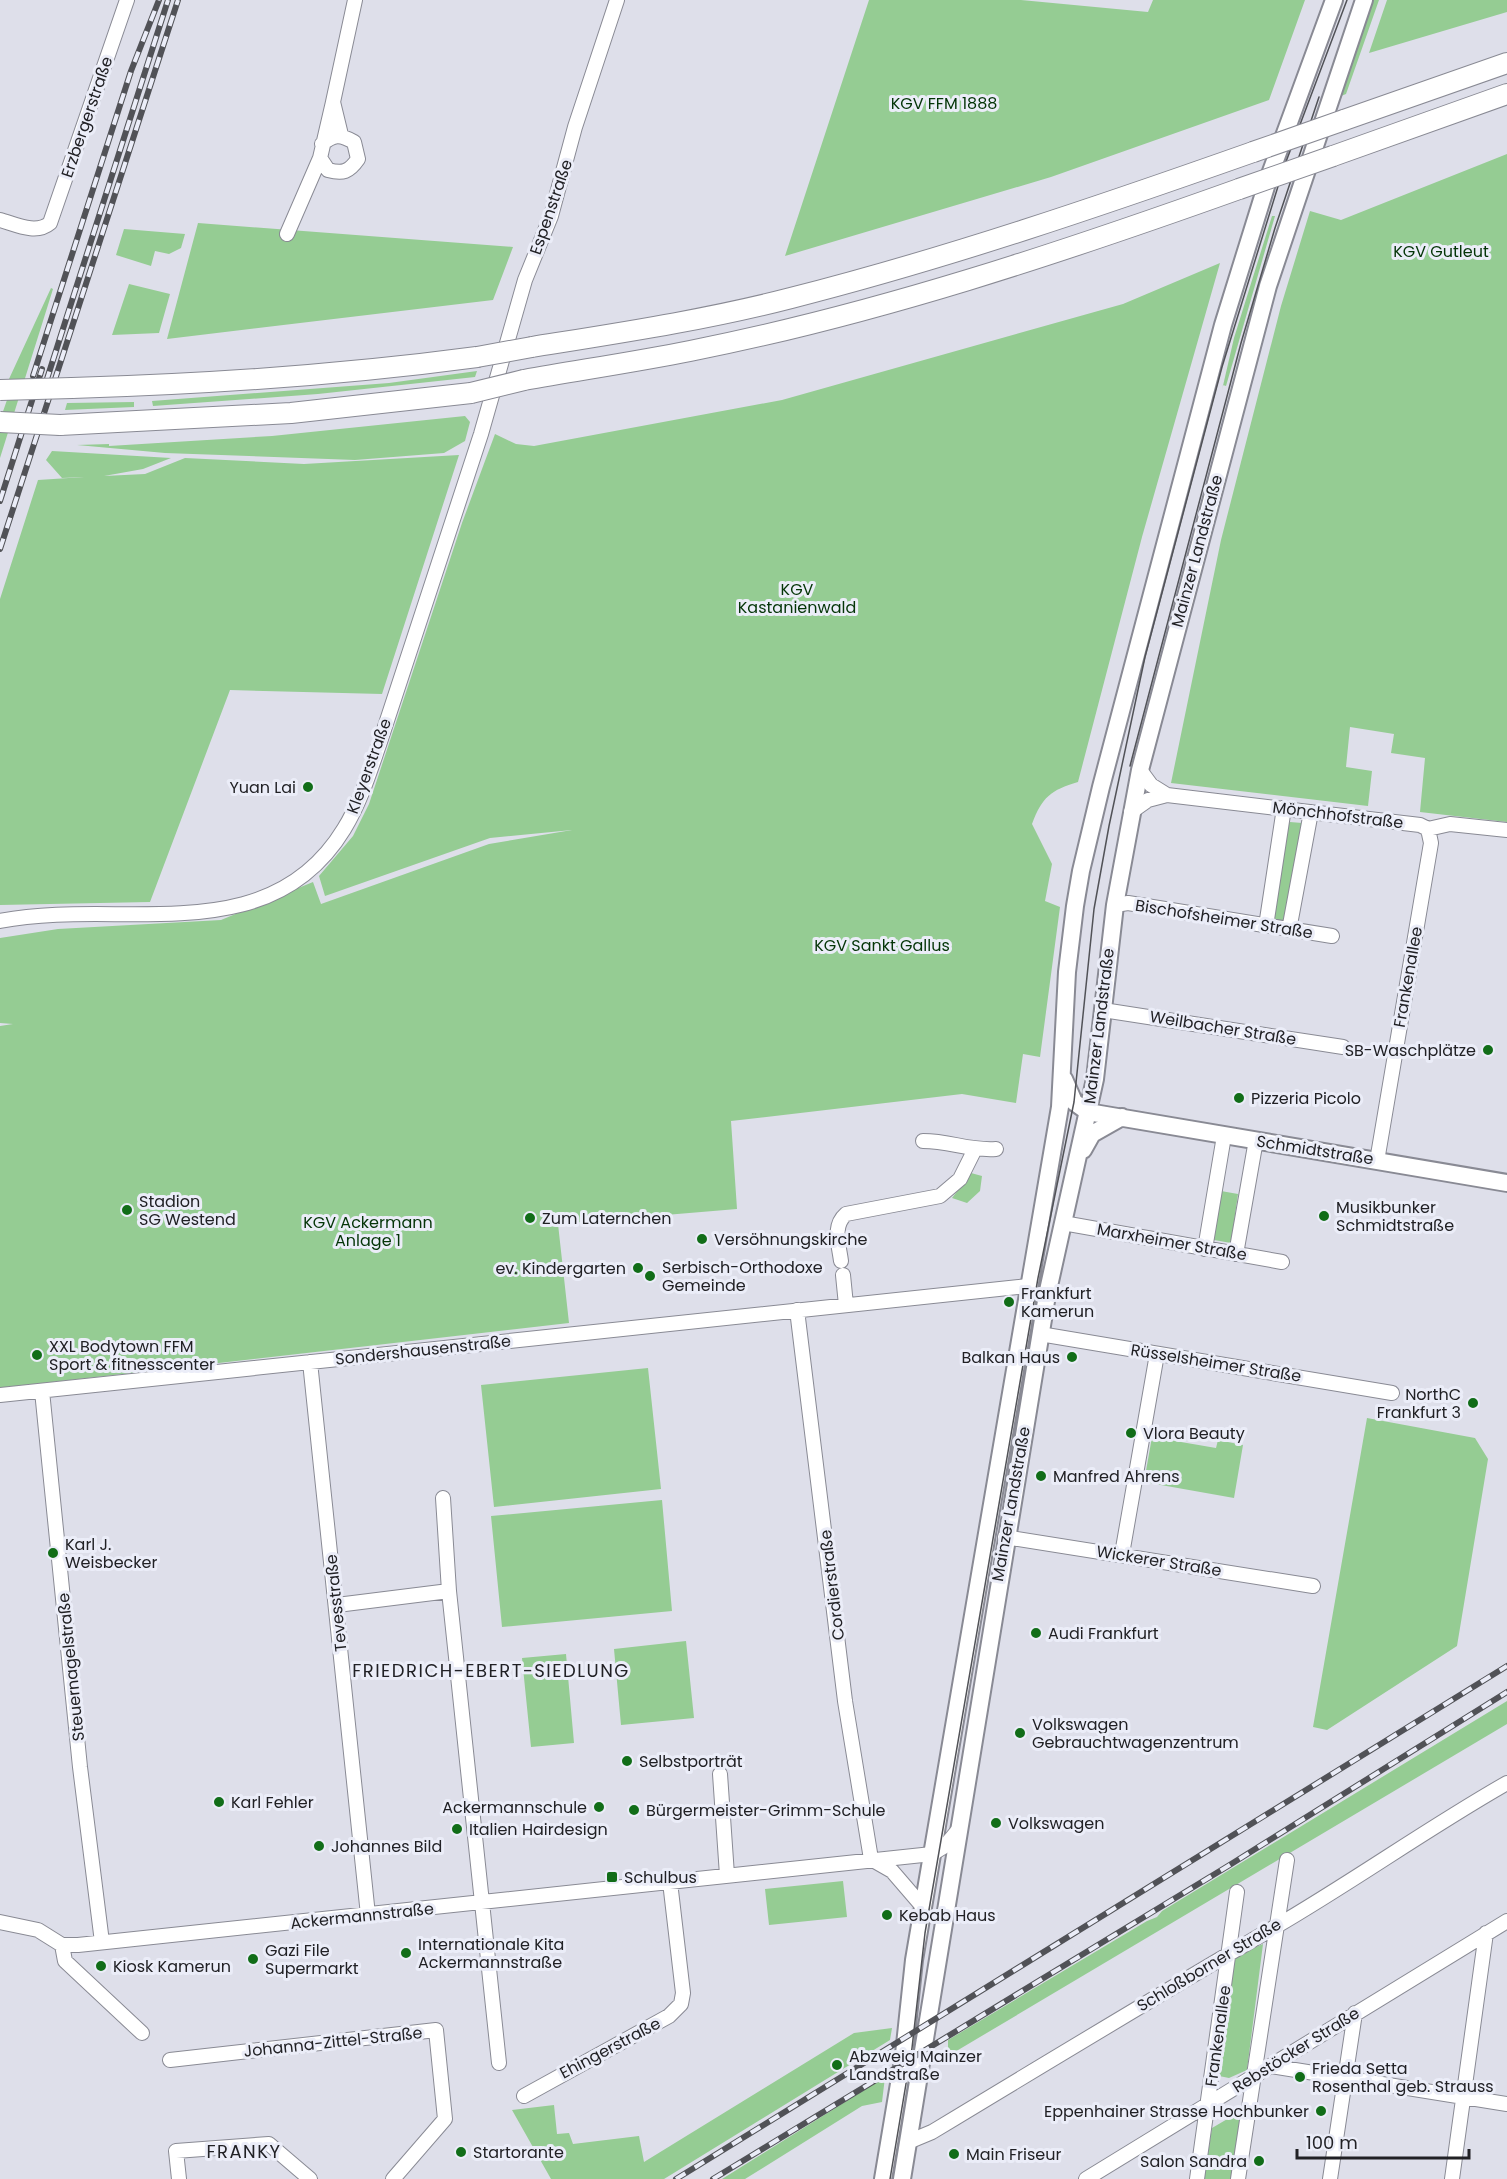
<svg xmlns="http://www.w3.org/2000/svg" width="1507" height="2179" font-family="Poppins,sans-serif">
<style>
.green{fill:#95cc93}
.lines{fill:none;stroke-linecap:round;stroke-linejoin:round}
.minor-casing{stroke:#898a94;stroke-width:16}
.major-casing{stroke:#898a94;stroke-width:20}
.highway-casing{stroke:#898a94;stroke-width:22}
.minor{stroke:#fff;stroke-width:14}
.major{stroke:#fff;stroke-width:16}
.highway{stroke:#fff;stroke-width:20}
.tram{stroke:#515257;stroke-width:1.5}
.rail-casing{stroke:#515257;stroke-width:6}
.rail{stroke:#ebedf8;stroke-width:4;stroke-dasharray:11;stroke-linecap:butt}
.highway-bridge-casing{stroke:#898a94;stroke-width:22;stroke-linecap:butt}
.highway-bridge{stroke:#fff;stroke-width:20}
.poi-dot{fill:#116d18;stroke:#ebedf8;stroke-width:2}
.labels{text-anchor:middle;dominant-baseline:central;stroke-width:6;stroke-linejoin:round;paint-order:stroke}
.park-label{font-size:16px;fill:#043507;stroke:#ebedf8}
.street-label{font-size:16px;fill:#212125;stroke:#ebedf8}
.poi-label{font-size:16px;fill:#212125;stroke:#ebedf8;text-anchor:start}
.neighbourhood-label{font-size:18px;letter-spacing:1.5px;fill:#212125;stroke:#ebedf8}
</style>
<rect width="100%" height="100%" fill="#dedfea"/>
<!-- green -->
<path class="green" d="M869,0h152l127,12 5,-12h152l-36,100 -218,77 -266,79z
M1370,0h9l-33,94 -10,4z
M1387,0h120v12l-138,41z
M1507,154v668l-87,-10 5,-54 -34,-5 3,-19 -44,-7 -4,40 26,4 -4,35 -197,-23 50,-243 60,-234 29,-95 31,9z
M1272,216h3l-49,170 -3,-1 -1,5 12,-52z
M198,223l315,24 -20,53 -326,39z
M124,229l61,5 -4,14 -12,6 -14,-3 -4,15 -35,-11z
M1220,263l-78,274 -64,245c-27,8 -36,15 -46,42l20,40 -7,37 15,6 -20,150 -17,-3 -7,49 -54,-9 -231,27 6,88 -179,15 11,99 -569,65v-362l13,-2 -13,-1v-85l58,-9 163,-9 92,-38 8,22 168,-60 83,-14 -82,8 -165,58 -6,-20 34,-40 16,-32 93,-281 33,-89 21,10 18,2 248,-46 341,-96z
M129,284l41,10 -11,39 -47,2z
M51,288l2,1 -53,169v-38l7,-20 -4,-8z
M477,371l-2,6 -157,17 -165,12 -1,-5 237,-18z
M134,402v5l-69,3 2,-7z
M465,416l5,6 -5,19 -21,12 -89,7 -190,-7 -88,-8 32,-1v2l163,-10z
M52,451l119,7 -28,11 -39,7 41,-2 40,-16 119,6 155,-9 -77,239 -152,-4 -80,212 -150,3v-306l38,-119 46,-3 -22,1 -16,-18z
M1290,822l12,1 3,6 -16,86 -5,6 -10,-2 -3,-5 15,-88z
M971,1173l11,3 -2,15 -13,12 -15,-5z
M1221,1191l17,3 -7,49 -17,-3z
M648,1368l13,121 -167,18 -13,-122z
M1367,1418l108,20 13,21 -31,187 -130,84 -14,-3z
M1152,1437l64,11 2,-8 25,5 -9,53 -90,-16z
M662,1500l10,111 -170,16 -11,-111z
M686,1641l8,77 -73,7 -7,-76z
M566,1654l8,89 -43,4 -9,-89z
M1507,1701v23l-559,332v-16l199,-119 10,-4 5,-6z
M843,1881l4,36 -78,8 -4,-36z
M1263,1944l-16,126 -18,8 -10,-2 16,-120z
M892,2028l-2,12 -226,139h-113l-39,-69 42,-5 3,29 12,-1 4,11 66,-8 5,26 210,-129z
M885,2077l-3,25 -20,4 -117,73h-23z
M1241,2111l-10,68h-27l8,-51z"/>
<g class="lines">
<!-- minor casing -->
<g class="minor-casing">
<path id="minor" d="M333,102l22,-102
M322,144c12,-10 18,-10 32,-2l4,17c-9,13 -15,15 -30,11l-8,-12 13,-56 8,33
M0,220c15,4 36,15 50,3l77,-223
M287,234l33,-76
M1140,770l11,15 16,10
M1131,812l17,-12 19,-5 253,30 8,4 22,-5 57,6
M1115,905l13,-2 204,33
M0,921c118,-24 268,33 344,-92 16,-26 25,-55 35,-84l102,-311 44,-154 26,-64 24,-89 42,-127
M1266,926l18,-118
M1289,930l22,-118
M1103,1010l240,37
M923,1141c28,0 45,10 73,8
M1377,1161l54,-318 -3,-14
M1063,1223l219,39
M1205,1249l19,-113
M1236,1254l20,-114
M841,1261c-2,-16 -9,-35 5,-47l94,-18 20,-17 14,-28
M843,1275l3,30
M797,1310l48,391 26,158
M1040,1334l352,59
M310,1362l58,553
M42,1391l38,376 22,175
M0,1395l1028,-109
M443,1498l6,93 50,472
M1005,1537l308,49
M1122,1554l35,-200
M337,1605l112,-14
M720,1774l7,101
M871,1859l21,12 31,36
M0,1922l38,8 24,15h16l854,-91 13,-8 14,-17
M62,1945l3,16 77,72
M170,2060l266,-30 9,89 -52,60
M1270,2066l237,38
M524,2096l145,-80 12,-12 2,-11 -13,-111
M908,2142l24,-10c114,-69 228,-138 343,-205 79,-46 153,-99 232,-144
M179,2179l-3,-28 93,-7 41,35
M1086,2179l421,-258
M1197,2179l40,-287
M1238,2179l49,-319
M1330,2179l25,-166
M1452,2179l34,-246"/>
</g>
<!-- major casing -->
<g class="major-casing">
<path id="major" d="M1064,1079l10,23 14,10 419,71
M1083,1150l9,-16 30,-17
M883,2179l21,-125 10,-94 146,-853 7,-135 8,-66 6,-35 20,-84 122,-462 46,-148 65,-177
M902,2179l145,-884 48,-216 20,-174 25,-135 128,-484 96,-286"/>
</g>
<!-- highway casing -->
<g class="highway-casing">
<path id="highway" d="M1344,120l163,-57
M1333,156l174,-62
M532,347c87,-14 174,-27 259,-49 157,-40 309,-92 462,-146
M524,380c56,-10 111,-18 166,-29 187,-37 370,-98 549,-162
M72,388c136,-4 270,-13 405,-31
M60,425l231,-12 180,-20"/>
</g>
<!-- minor -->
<use href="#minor" class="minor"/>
<!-- major -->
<use href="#major" class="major"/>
<!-- highway -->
<use href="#highway" class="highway"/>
<!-- tram -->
<path class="tram" d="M1130,766l111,-423 34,-115 44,-131
M890,2179l22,-131 13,-115 113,-655 36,-176 20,-193 15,-83 36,-169 77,-290 62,-200 63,-167"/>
<!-- rail casing -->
<g class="rail-casing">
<path id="rail" d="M33,376l98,-305 28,-71
M46,382l122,-382
M0,501l42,-132
M0,549l178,-549
M676,2179l831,-513
M713,2179l515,-313 279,-174"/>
</g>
<!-- rail -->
<use href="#rail" class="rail"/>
<!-- highway-bridge casing -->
<g class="highway-bridge-casing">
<path id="highway-bridge" d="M1253,152l91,-32
M1239,189l94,-33
M477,357l55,-10
M0,390l72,-2
M471,393l53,-13
M0,422l60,3"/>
</g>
<!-- highway-bridge -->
<use href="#highway-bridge" class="highway-bridge"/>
</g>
<!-- markers -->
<g class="poi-dot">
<circle cx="308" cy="787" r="6"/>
<circle cx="1488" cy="1050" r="6"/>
<circle cx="1239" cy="1098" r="6"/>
<circle cx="127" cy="1210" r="6"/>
<circle cx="1324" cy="1216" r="6"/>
<circle cx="530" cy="1218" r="6"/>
<circle cx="702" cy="1239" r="6"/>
<circle cx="638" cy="1268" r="6"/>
<circle cx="650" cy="1276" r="6"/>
<circle cx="1009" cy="1302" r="6"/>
<circle cx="37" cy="1355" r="6"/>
<circle cx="1072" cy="1357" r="6"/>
<circle cx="1473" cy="1403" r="6"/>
<circle cx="1131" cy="1433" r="6"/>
<circle cx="1041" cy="1476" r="6"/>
<circle cx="53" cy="1553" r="6"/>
<circle cx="1036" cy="1633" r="6"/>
<circle cx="1020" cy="1733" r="6"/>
<circle cx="627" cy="1761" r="6"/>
<circle cx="219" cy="1802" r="6"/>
<circle cx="599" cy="1807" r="6"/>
<circle cx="634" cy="1810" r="6"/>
<circle cx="996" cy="1823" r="6"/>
<circle cx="457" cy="1829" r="6"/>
<circle cx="319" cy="1846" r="6"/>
<rect x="606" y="1871" width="12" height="12" rx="3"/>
<circle cx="887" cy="1915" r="6"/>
<circle cx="406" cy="1953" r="6"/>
<circle cx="253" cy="1959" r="6"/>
<circle cx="101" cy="1966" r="6"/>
<circle cx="837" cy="2065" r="6"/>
<circle cx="1300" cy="2077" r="6"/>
<circle cx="1321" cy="2111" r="6"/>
<circle cx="461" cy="2152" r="6"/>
<circle cx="954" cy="2154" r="6"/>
<circle cx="1259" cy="2161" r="6"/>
</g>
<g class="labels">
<!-- park labels -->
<g class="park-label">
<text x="944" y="103">KGV FFM 1888</text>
<text x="1441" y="251">KGV Gutleut</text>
<text x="797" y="589">KGV<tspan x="797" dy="18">Kastanienwald</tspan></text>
<text x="882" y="945">KGV Sankt Gallus</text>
<text x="368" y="1222">KGV Ackermann<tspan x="368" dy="18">Anlage 1</tspan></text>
</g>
<!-- street labels -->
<g class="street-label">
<text transform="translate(87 117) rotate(-71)">Erzbergerstraße</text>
<text transform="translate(551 207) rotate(-71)">Espenstraße</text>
<text transform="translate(1197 551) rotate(-75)">Mainzer Landstraße</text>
<text transform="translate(369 766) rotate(-70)">Kleyerstraße</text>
<text transform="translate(1338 815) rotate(7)">Mönchhofstraße</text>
<text transform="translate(1224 919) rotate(9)">Bischofsheimer Straße</text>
<text transform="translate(1408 977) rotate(-80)">Frankenallee</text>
<text transform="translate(1099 1026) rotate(-83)">Mainzer Landstraße</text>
<text transform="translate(1223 1028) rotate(9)">Weilbacher Straße</text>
<text transform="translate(1315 1150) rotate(9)">Schmidtstraße</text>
<text transform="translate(1172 1242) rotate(10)">Marxheimer Straße</text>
<text transform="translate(423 1350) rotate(-6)">Sondershausenstraße</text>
<text transform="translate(1216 1363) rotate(9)">Rüsselsheimer Straße</text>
<text transform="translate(1011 1504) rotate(-80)">Mainzer Landstraße</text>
<text transform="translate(1159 1561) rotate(9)">Wickerer Straße</text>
<text transform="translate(832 1585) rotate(-97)">Cordierstraße</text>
<text transform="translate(336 1603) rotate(-96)">Tevesstraße</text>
<text transform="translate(71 1667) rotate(-96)">Steuernagelstraße</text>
<text transform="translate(362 1916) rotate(-6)">Ackermannstraße</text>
<text transform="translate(1209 1965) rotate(-31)">Schloßborner Straße</text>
<text transform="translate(1218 2036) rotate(-82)">Frankenallee</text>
<text transform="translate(333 2042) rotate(-6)">Johanna-Zittel-Straße</text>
<text transform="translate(610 2048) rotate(-28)">Ehingerstraße</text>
<text transform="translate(1296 2050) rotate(-32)">Rebstöcker Straße</text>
</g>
<!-- poi labels -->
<g class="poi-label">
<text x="296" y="787" text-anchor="end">Yuan Lai</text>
<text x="1476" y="1050" text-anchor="end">SB-Waschplätze</text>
<text x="1251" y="1098">Pizzeria Picolo</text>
<text x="139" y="1201">Stadion<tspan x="139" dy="18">SG Westend</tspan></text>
<text x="1336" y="1207">Musikbunker<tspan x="1336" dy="18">Schmidtstraße</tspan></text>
<text x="542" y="1218">Zum Laternchen</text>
<text x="714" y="1239">Versöhnungskirche</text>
<text x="662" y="1267">Serbisch-Orthodoxe<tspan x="662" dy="18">Gemeinde</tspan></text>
<text x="626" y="1268" text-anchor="end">ev. Kindergarten</text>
<text x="1021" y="1293">Frankfurt<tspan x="1021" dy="18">Kamerun</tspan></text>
<text x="49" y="1346">XXL Bodytown FFM<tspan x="49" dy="18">Sport &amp; fitnesscenter</tspan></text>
<text x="1060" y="1357" text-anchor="end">Balkan Haus</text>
<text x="1461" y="1394" text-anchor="end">NorthC<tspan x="1461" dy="18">Frankfurt 3</tspan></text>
<text x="1143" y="1433">Vlora Beauty</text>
<text x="1053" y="1476">Manfred Ahrens</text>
<text x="65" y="1544">Karl J.<tspan x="65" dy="18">Weisbecker</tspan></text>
<text x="1048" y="1633">Audi Frankfurt</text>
<text x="1032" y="1724">Volkswagen<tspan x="1032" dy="18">Gebrauchtwagenzentrum</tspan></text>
<text x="639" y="1761">Selbstporträt</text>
<text x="231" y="1802">Karl Fehler</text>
<text x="587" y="1807" text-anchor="end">Ackermannschule</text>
<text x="646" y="1810">Bürgermeister-Grimm-Schule</text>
<text x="1008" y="1823">Volkswagen</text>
<text x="469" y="1829">Italien Hairdesign</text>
<text x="331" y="1846">Johannes Bild</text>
<text x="624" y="1877">Schulbus</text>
<text x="899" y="1915">Kebab Haus</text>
<text x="418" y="1944">Internationale Kita<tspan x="418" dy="18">Ackermannstraße</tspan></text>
<text x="265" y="1950">Gazi File<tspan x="265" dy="18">Supermarkt</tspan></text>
<text x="113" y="1966">Kiosk Kamerun</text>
<text x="849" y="2056">Abzweig Mainzer<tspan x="849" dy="18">Landstraße</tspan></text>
<text x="1312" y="2068">Frieda Setta<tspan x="1312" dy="18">Rosenthal geb. Strauss</tspan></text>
<text x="1309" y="2111" text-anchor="end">Eppenhainer Strasse Hochbunker</text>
<text x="473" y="2152">Startorante</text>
<text x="966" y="2154">Main Friseur</text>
<text x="1247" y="2161" text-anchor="end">Salon Sandra</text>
</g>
<!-- neighbourhood labels -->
<g class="neighbourhood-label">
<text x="491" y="1670">FRIEDRICH-EBERT-SIEDLUNG</text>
<text x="244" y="2151">FRANKY</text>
</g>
</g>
<!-- scale -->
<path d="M1297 2149v9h172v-9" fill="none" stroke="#212125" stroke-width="3"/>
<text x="1306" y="2149" font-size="18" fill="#212125" stroke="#ebedf8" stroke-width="4.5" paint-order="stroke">100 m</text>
</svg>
